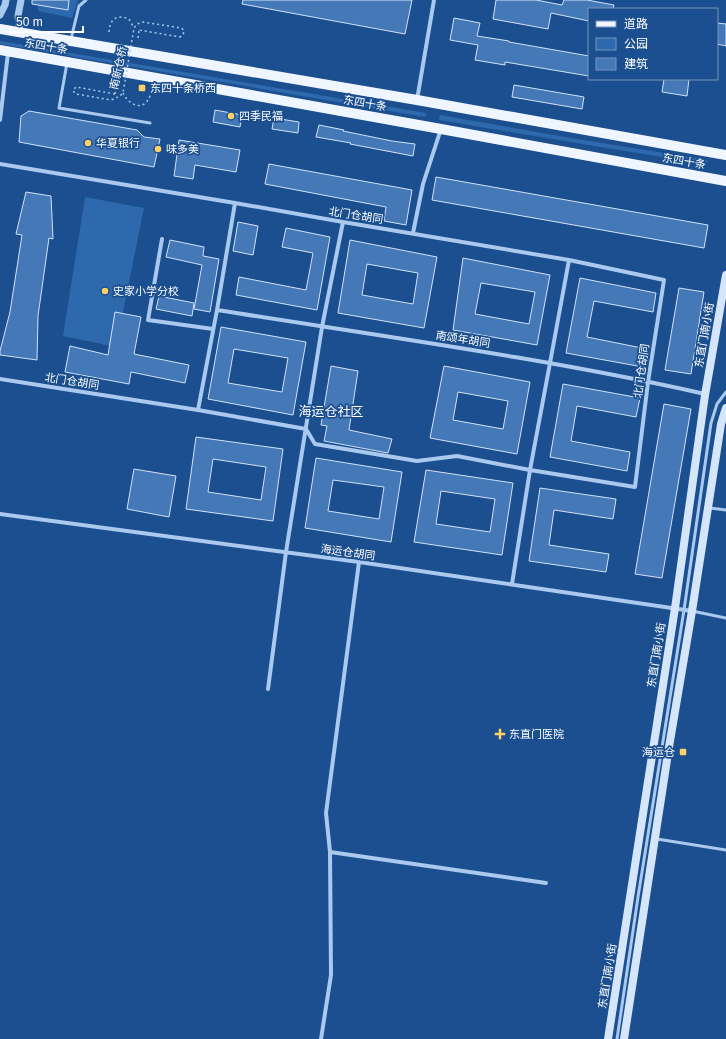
<svg xmlns="http://www.w3.org/2000/svg" width="726" height="1039" font-family="Arial,'Noto Sans SC',sans-serif">
<style>
.green{fill:#2e69ad}
.building{fill:#4478b7;stroke:#cfe3fa;fill-rule:evenodd}
.lines{fill:none;stroke-linecap:round;stroke-linejoin:round}
.path{stroke:#a9c9ee;stroke-width:1.5;stroke-dasharray:2 3;stroke-linecap:butt}
.service{stroke:#a9c9ee;stroke-width:3}
.minor{stroke:#a9c9ee;stroke-width:4}
.tertiary{stroke:#a9c9ee;stroke-width:7}
.secondary{stroke:#d6e6fa;stroke-width:8}
.primary{stroke:#f0f6ff;stroke-width:10}
.path-bridge{stroke:#a9c9ee;stroke-width:1.5;stroke-dasharray:2 3;stroke-linecap:butt}
.poi-dot{fill:#ffd166;stroke:#1b4f8f;stroke-width:1.5}
.labels{text-anchor:middle;dominant-baseline:central;stroke-width:3.5;stroke-linejoin:round;paint-order:stroke}
.street-label{font-size:11px;fill:#fff;stroke:#1b4f8f}
.poi-label{font-size:11px;fill:#fff;stroke:#1b4f8f;text-anchor:start}
.quarter-label{font-size:13px;fill:#fff;stroke:#1b4f8f}
</style>
<rect width="100%" height="100%" fill="#1b4f8f"/>
<!-- green -->
<path class="green" d="M39,0h39l-6,18 -34,-7z
M0,41l426,72 -1,4 -425,-73z
M440,115l137,24 131,21 -2,4 -106,-17 -161,-27z
M85,197l59,11 -28,139 -53,-11z"/>
<!-- building -->
<path class="building" d="M32,0h37l-1,10 -36,-6z
M243,0h169l-7,34 -163,-30z
M496,0h40l26,5 2,-5h23l27,5 -1,4h-24v12l-38,-8 -3,16 -55,-10z
M454,18l26,5 -3,13 32,5v1l80,14v20l-84,-14v3l-30,-5 3,-15 -28,-5z
M717,23l9,1v22l-9,-2z
M664,79h25l-2,17 -25,-4z
M514,85l70,12 -2,12 -70,-12z
M215,110l27,5 -2,12 -27,-5z
M29,111l108,19 7,7 16,2 -6,28 -135,-25 2,-26z
M274,118l25,4 -1,11 -26,-4z
M319,125l25,5 -1,1 49,10 23,3 -2,12 -63,-12 1,-1 -35,-6z
M179,140l61,10 -4,22 -41,-7 -2,14 -19,-3z
M269,164l143,26 -6,35 -22,-4 2,-14 -121,-23z
M436,177l272,48 -4,23 -272,-48z
M26,192l25,4 2,43 -4,-1 -11,78 -1,44 -37,-5v-4l10,-39 12,-77 -6,-1z
M238,222l20,4 -5,29 -20,-4z
M286,228l44,9 -13,73 -81,-15 3,-18 67,13 7,-37 -31,-6z
M170,240l34,7 -1,9 16,3 -9,53 -16,-3 8,-44 -36,-8z
M350,240l87,17 -13,71 -86,-15zM367,264l51,9 -5,31 -51,-9z
M463,258l87,17 -13,70 -84,-15zM481,283l54,9 -6,32 -54,-10z
M580,278l76,15 -3,19 -59,-11 -7,36 60,12 -4,18 -77,-14z
M679,288l25,4 -13,82 -26,-4z
M159,296l35,7 -2,13 -36,-7z
M115,312l26,5 -7,37 55,11 -4,18 -54,-11 -2,12 -64,-12 5,-26 38,9z
M221,327l85,15 -13,73 -85,-16zM234,349l54,9 -6,34 -54,-9z
M331,366l27,5 -9,59 43,9 -4,14 -64,-12 3,-15 -6,-1z
M444,366l86,16 -13,72 -87,-16zM458,392l50,9 -5,28 -50,-9z
M563,384l77,14 -4,19 -59,-11 -6,35 59,11 -3,19 -77,-14z
M664,404l27,5 -29,169 -27,-4z
M196,437l87,12 -10,72 -87,-12zM213,459l53,8 -5,33 -53,-8z
M316,458l86,14 -11,70 -86,-14zM333,480l51,7 -5,32 -51,-8z
M134,469l42,7 -7,41 -42,-8z
M426,470l87,13 -11,72 -88,-13zM441,491l54,8 -5,33 -54,-8z
M540,488l76,11 -3,20 -59,-9 -5,35 60,9 -3,18 -77,-11z"/>
<g class="lines">
<!-- path -->
<path class="path" d="M109,32c1,-13 7,-18 20,-13l5,9
M138,38l1,-8
M123,93c4,9 17,19 25,7 2,-2 2,-6 3,-9
M115,94l1,-8"/>
<!-- service -->
<path class="service" d="M71,39l8,-33 7,-6
M67,63l-8,45 91,15
M710,508l16,2
M692,611l34,7
M657,839l69,11
M617,1039l21,-142 46,-287 27,-187 6,-19 9,-12"/>
<!-- minor -->
<path class="minor" d="M417,100l17,-100
M0,120l8,-67
M0,164l235,39 108,19 226,38 95,20 -16,102 -13,105 -105,-17 -73,-14 -40,5 -102,-17 -9,-15 -108,-19 -198,-31
M413,233l10,-49 18,-55
M162,239l-14,81 65,9
M217,310c163,26 327,48 488,84
M198,410l19,-100 18,-107
M0,514l359,48 333,49
M512,584l18,-114 20,-107 19,-103
M268,689l18,-137 36,-225 21,-105
M330,852l216,31
M321,1039l10,-64 -1,-123 -4,-39 33,-251"/>
<!-- tertiary -->
<path class="tertiary" d="M0,15l5,-10 1,-5
M20,32l-2,-16 3,-16"/>
<!-- secondary -->
<path class="secondary" d="M608,1039l67,-431 30,-213 21,-120
M624,1039l45,-292 23,-136 29,-187 5,-16"/>
<!-- primary -->
<path class="primary" d="M0,29l417,71 309,55
M0,50l441,79 285,52"/>
<!-- path-bridge -->
<path class="path-bridge" d="M115,94l-39,-7 -2,2 -1,2 3,3 35,6c5,-2 8,-3 12,-7l11,-65 3,-4 6,-2 38,6 3,2c0,3 -1,5 -4,7l-41,-7"/>
</g>
<!-- markers -->
<g class="poi-dot">
<rect x="138" y="84" width="8" height="8" rx="2"/>
<circle cx="231" cy="116" r="4"/>
<circle cx="88" cy="143" r="4"/>
<circle cx="158" cy="149" r="4"/>
<circle cx="105" cy="291" r="4"/>
<path d="M498 728h4v4h4v4h-4v4h-4v-4h-4v-4h4z"/>
<rect x="679" y="748" width="8" height="8" rx="2"/>
</g>
<g class="labels">
<!-- street labels -->
<g class="street-label">
<text transform="translate(46 46) rotate(10)">东四十条</text>
<text transform="translate(118 68) rotate(-78)">南新仓桥</text>
<text transform="translate(365 103) rotate(10)">东四十条</text>
<text transform="translate(684 161) rotate(10)">东四十条</text>
<text transform="translate(356 215) rotate(9)">北门仓胡同</text>
<text transform="translate(704 335) rotate(-80)">东直门南小街</text>
<text transform="translate(463 339) rotate(9)">南颂年胡同</text>
<text transform="translate(641 371) rotate(-82)">北门仓胡同</text>
<text transform="translate(72 381) rotate(9)">北门仓胡同</text>
<text transform="translate(348 552) rotate(8)">海运仓胡同</text>
<text transform="translate(656 655) rotate(-81)">东直门南小街</text>
<text transform="translate(607 976) rotate(-81)">东直门南小街</text>
</g>
<!-- poi labels -->
<g class="poi-label">
<text x="150" y="88">东四十条桥西</text>
<text x="239" y="116">四季民福</text>
<text x="96" y="143">华夏银行</text>
<text x="166" y="149">味多美</text>
<text x="113" y="291">史家小学分校</text>
<text x="509" y="734">东直门医院</text>
<text x="675" y="752" text-anchor="end">海运仓</text>
</g>
<!-- quarter labels -->
<g class="quarter-label">
<text x="331" y="411">海运仓社区</text>
</g>
</g>
<!-- legend -->
<rect x="588" y="8" width="130" height="72" fill="#1b4f8f" stroke="#7695bc"/>
<rect x="596" y="21" width="20" height="6" fill="#f0f6ff" stroke="#7695bc"/>
<text x="624" y="28" font-size="12" fill="#ffffff">道路</text>
<rect x="596" y="38" width="20" height="12" fill="#2e69ad" stroke="#7695bc"/>
<text x="624" y="48" font-size="12" fill="#ffffff">公园</text>
<rect x="596" y="58" width="20" height="12" fill="#4478b7" stroke="#7695bc"/>
<text x="624" y="68" font-size="12" fill="#ffffff">建筑</text>
<!-- scale -->
<path d="M10 26v6h73v-6" fill="none" stroke="#ffffff" stroke-width="2"/>
<text x="16" y="26" font-size="12" fill="#ffffff" stroke="#1b4f8f" stroke-width="3" paint-order="stroke">50 m</text>
</svg>
